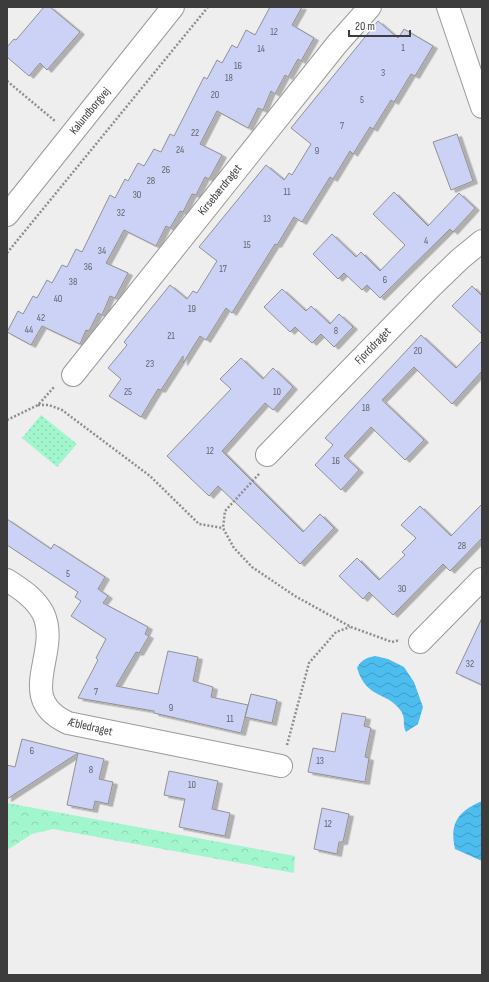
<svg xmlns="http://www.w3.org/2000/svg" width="489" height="982" font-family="'Sofia Sans Condensed',sans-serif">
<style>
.forest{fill:url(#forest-crowns)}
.park{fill:url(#park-dots)}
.water{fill:url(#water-waves)}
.building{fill:#ccd2f5;stroke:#919192;filter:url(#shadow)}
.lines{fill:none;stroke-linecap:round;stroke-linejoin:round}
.minor-casing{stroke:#9a9a9b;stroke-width:24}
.path{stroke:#8d8d8e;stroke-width:2.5;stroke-dasharray:2 2;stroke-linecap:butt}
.minor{stroke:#fff;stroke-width:22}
.labels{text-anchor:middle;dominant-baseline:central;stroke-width:3;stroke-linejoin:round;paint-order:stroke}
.number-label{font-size:10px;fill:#60626b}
.street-label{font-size:12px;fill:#3c3c3d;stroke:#fff}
</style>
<defs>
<pattern id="forest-crowns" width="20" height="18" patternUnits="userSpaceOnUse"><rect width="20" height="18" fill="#a2f6ce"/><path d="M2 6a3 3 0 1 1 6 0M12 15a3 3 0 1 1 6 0" fill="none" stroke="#8cd4b2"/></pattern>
<pattern id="park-dots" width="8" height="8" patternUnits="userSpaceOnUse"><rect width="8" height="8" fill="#a2f6ce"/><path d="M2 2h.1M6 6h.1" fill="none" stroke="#8cd4b2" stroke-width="1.8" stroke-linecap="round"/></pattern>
<pattern id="water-waves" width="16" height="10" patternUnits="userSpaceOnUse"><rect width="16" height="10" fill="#4cbdee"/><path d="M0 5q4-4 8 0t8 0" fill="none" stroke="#409bc2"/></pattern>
<filter id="shadow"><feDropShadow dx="4.5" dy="2.5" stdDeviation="0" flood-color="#0004"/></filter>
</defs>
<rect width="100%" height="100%" fill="#eeeeef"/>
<!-- forest -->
<path class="forest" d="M7,803l288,53 -1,17 -241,-44 -21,5 -25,16z"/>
<!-- park -->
<path class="park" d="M41,415l36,29 -20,23 -35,-29z"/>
<!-- water -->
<path class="water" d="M375,656l13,3 16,8 10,15 9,25 -5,17 -12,8c-4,-7 0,-14 -5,-21 -14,-20 -34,-11 -44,-43 4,-8 9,-10 18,-12z
M482,801v60l-27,-12c-6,-27 4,-38 27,-48z"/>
<!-- building -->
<path class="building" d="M44,7h6l30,25 -33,38 -7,-7 -11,13 -22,-19v-10l7,-8 2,1z
M270,7h32l-10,18 22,13 -13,23 -3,-2 -10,18 -3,-2 -10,19 -4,-3 -8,19 -5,-2 -10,20 -31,-17 -17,33 22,11 -13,24 -4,-2 -9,18 -4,-1 -9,18 -3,-1 -10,17 -4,-2 -10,20 -32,-16 -18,33 22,10 -13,25 -5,-2 -8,19 -4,-2 -9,18 -3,-1 -6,14 -38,-18 -11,19 -24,-13 11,-21 5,3 10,-18 4,2 10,-18 5,3 10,-18 5,2 9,-18 6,3 28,-57 5,3 10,-19 3,2 10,-18 6,3 10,-17 7,3 9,-18 4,2 30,-59 3,2 10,-19 5,3 10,-18 5,3 9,-18 9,5z
M378,21l20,17 6,-9 29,17 -18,30 -4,-2 -17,28 -3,-2 -18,29 -3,-2 -17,27 -3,-3 -17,28 -3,-2 -28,45 -8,-5 -17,28 -2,-1 -43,69 -6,-5 -20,32 -6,-4 -17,27v-7l-22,34 -3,-1 -17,28 -32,-21 12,-17 -13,-11 19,-23 -3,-3 46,-57 17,14 6,-8 4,2 20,-32 -18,-14 67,-82 18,15 5,-7 3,2 19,-31 -20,-16z
M457,134l16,47 -22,9 -18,-48z
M394,192l34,34 31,-33 16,15 -22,24 -3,-3 -70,69 -13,-13 -5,5 -18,-17 -6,6 -25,-25 19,-20 24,23 5,-5 19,19 25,-26 -32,-31z
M472,286l10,10v38l-30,-28z
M282,289l24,22 5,-5 19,18 9,-10 14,13 -19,20 -13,-13 -9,9 -17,-16 -5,5 -26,-25z
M421,335l35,33 26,-27v30l-30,33 -38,-37 -32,33 42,40 -19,20 -34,-33 -27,29 15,14 -18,20 -26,-25 18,-20 -8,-7z
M241,358l22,21 10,-11 20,19 -20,23 -8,-7 -43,48 81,81 17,-18 14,14 -34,36 -82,-78 -9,10 -42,-40 64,-67 -11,-10z
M482,504v34l-32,33 -7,-7 -50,51 -24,-23 -6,7 -24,-23 18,-18 22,22 26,-25 -3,-3 14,-14 -15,-13 19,-19 31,30z
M7,519l44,30 3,-5 51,33 -7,12 10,7 -5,7 45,24 -3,7 4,2 -10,17 -3,-1 -20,34 42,8 10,-43 30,6 -5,24 20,6 -2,10 37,8 -7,28 -87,-20v-2l-76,-13 20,-38 -2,-2 10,-19 -35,-23 10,-15 -6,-4 3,-5 -71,-47z
M482,618v67l-26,-12z
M251,694l26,6 -5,23 -27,-6z
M342,713l24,4 -2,9 7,2 -6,29 4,1 -4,24 -57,-10 5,-24 22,4z
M22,739l56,14 -71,46v-34l8,2z
M78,753l26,6 -5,20 14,3 -5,22 -13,-3 -2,9 -26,-5z
M169,771l49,10 -6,28 18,4 -5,23 -46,-9 6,-28 -21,-4z
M322,808l27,6 -6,28h-4l-2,12 -23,-5z"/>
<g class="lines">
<!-- minor casing -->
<g class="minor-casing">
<path id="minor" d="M448,7l34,100
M7,215l166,-208
M73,375l264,-331 33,-37
M267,455l164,-168 29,-28 22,-18
M7,580c14,9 28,18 36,33 19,40 -30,85 25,110l213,43
M420,642l62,-63"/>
</g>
<!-- path -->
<path class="path" d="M7,81l48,40
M7,253l201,-246
M38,405h11l13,5 88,66 49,48 24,4
M7,420l31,-15 17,-19
M259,474l-34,37 -2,17 11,20 18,19 43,29 56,31 41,15 8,-2
M287,745l22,-82 27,-31 14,-5"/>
<!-- minor -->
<use href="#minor" class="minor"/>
</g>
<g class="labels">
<!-- number labels -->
<g class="number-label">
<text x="274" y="32">12</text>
<text x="403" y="48">1</text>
<text x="261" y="49">14</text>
<text x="238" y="66">16</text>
<text x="383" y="73">3</text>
<text x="229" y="78">18</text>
<text x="215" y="95">20</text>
<text x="362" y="100">5</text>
<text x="342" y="126">7</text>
<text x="195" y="133">22</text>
<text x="180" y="150">24</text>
<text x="317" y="151">9</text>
<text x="166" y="170">26</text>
<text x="151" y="181">28</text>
<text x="287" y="192">11</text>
<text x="137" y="195">30</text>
<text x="121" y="213">32</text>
<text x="267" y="219">13</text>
<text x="426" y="241">4</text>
<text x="247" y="245">15</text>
<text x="102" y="251">34</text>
<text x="88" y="267">36</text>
<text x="223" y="269">17</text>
<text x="385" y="280">6</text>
<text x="73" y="282">38</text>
<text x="58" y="299">40</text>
<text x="192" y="309">19</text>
<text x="41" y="318">42</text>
<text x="29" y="330">44</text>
<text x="336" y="331">8</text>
<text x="171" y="336">21</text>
<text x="418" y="351">20</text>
<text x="150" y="364">23</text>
<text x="128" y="392">25</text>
<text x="277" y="392">10</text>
<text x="366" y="408">18</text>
<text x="210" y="451">12</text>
<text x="336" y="461">16</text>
<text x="462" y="546">28</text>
<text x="68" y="574">5</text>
<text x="402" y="589">30</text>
<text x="470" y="664">32</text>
<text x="96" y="692">7</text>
<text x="171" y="708">9</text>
<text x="230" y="719">11</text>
<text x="32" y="751">6</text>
<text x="320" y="761">13</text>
<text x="91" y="770">8</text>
<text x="192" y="785">10</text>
<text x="328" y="824">12</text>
</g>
<!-- street labels -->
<g class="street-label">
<text transform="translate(90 111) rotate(-51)">Kalundborgvej</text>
<text transform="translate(220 190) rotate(-51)">Kirsebærdraget</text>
<text transform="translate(373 346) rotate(-46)">Fjorddraget</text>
<text transform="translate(90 727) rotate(13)">Æbledraget</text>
</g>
</g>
<!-- border -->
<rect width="489" height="982" fill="none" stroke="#3c3c3d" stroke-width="16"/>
<!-- scale -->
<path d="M349 30v6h61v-6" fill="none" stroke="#3c3c3d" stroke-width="2"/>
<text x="355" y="30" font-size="12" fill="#3c3c3d" stroke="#ffffff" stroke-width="3" paint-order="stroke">20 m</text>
</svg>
